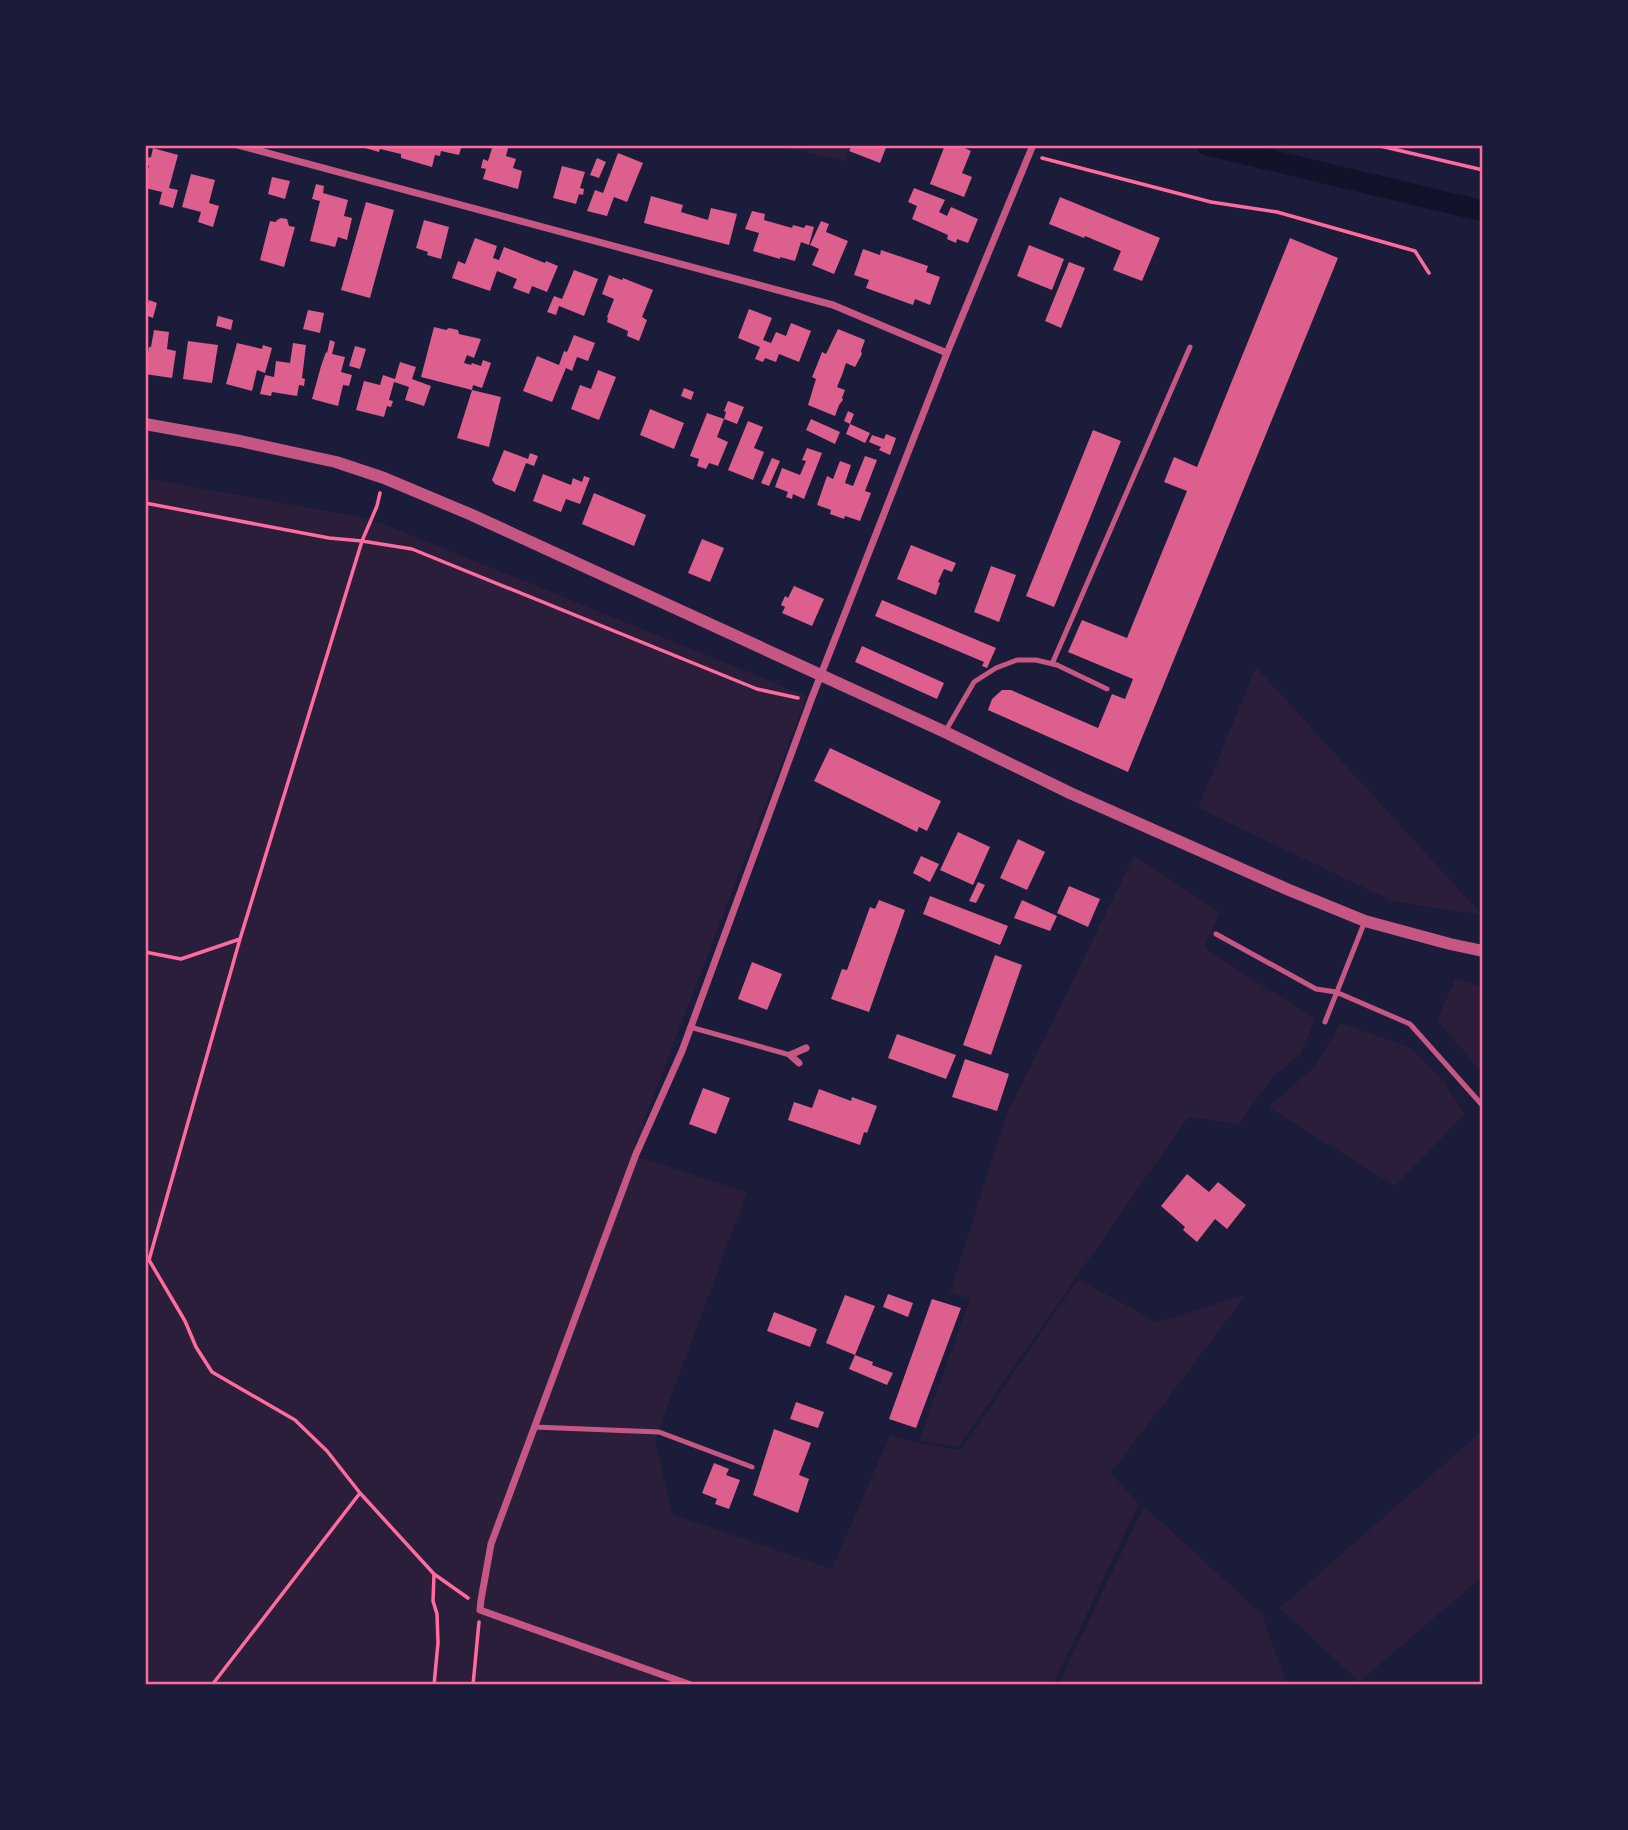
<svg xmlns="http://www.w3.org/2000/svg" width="1628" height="1830" font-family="'Libre Baskerville',serif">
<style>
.green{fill:#2a1e3b}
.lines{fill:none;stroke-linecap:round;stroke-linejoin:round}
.canal{stroke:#12122b;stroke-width:21}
.building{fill:#dd5f8e}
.path{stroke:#ff6b9d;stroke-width:3.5}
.service{stroke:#c65784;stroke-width:5}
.minor{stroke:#c65784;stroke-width:7}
.tertiary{stroke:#c65784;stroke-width:12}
.neatline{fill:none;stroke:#ff6b9d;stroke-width:2.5}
</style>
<rect width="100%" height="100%" fill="#1b1b3a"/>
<!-- green -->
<path class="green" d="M774,145h75l-4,16z
M145,478l226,41 436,177 -176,459 116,37 -92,248 18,75 159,54 58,-134 32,9 39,6 117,-171 79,43 89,-27 -135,178 28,31 -86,181h-908z
M1256,667l226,248 -90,-14 -194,-93z
M1134,856l86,56 -16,36 111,71 -15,36 -26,20 -35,49 -51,-7 -230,330 -39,-6 51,-142 -20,-7 56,-176z
M1455,979l28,8v87l-46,-54z
M1341,1023l68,24 34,33 22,34 -70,72 -127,-79 46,-40z
M1483,1430v146l-124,106 -79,-74z
M1144,1506l118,108 25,71h-229z"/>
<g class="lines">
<!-- canal -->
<path class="canal" d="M1207,145l276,66"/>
</g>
<!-- building -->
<path class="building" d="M366,145h96l-3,10 -18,-4 -1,5 -5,-1 -3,12 -31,-9v-4l-21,-5 -1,3 -14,-4z
M493,145h16l-3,11 10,3 -3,9 9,3 -4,18 -35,-10 3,-10 -5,-1 2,-9 5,2z
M852,145h35l-7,18 -31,-12z
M945,145h13l13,6 -9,22 10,4 -8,20 -34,-13z
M153,148l25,7 -9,33 9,2 -5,18 -14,-4 3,-12 -17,-4v-9l4,-13 -3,-3 1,-5 4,-1z
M618,153l25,10 -16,39 -13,-5 -7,19 -20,-5 8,-21 8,3z
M597,158l9,4 -7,16 -9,-3z
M562,166l23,6 -5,16 4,1 -1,6 -4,-1 -3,10 -23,-6z
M191,174l24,6 -6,23 10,3 -6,21 -15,-5 3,-10 -19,-5z
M272,177l18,4 -5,18 -17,-5z
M316,184l8,2 -1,7 25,7 -4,16 8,2 -5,22 -9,-3 -3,10 -25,-6 10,-40 -8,-2z
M914,188l31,12 -6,12 8,4 4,-9 27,12 -10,24 -11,-4 -1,4 -9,-4 1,-4 -36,-16 5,-13 -9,-4z
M651,196l32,9 -2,7 27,8 3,-12 26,6 -8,31 -85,-22z
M1060,197l100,41 -18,43 -29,-11 8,-19 -36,-15 -1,2 -35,-14z
M366,202l28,8 -24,88 -29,-8z
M752,211l13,3 -1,6 28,8 1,-3 11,3 2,-3 8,2 -5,18 -8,-3 -6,19 -15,-4v2l-27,-8 6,-18 -14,-4z
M281,218l6,1 2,7 6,1 -11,40 -24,-7 10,-39 6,1 1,-2z
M424,220l25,7 -8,32 -14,-4 1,-3 -12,-4z
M821,221l8,3 -3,8 22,9 -14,33 -22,-9 7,-16 -9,-4z
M475,238l22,8 -4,12 6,2 5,-13 41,16 1,-2 12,5 -11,26 -15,-6 -3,8 -16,-6 4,-9 -20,-8 -7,20 -38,-13 6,-17 7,3z
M1290,238l48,20 -210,514 -140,-62 4,-11 10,-9h9l87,38 14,-34 13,5 8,-20 -65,-27 14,-32 45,18 60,-147 -23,-9 10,-25 23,10z
M1029,245l35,14 -12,31 -35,-14z
M863,249l17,6 1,-5 47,16 -2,6 14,5 -10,28 -15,-6 -2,6 -47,-17 3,-8 -15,-5z
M1069,262l16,6 -24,60 -16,-7z
M574,270l24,9 -14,37 -25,-10 -3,9 -9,-3 7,-16 8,3z
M609,275l13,5 1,-2 30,12 -11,27 5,3 -8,21 -12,-5 1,-5 -21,-9 1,-4 -1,-1 7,-18 -12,-5z
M149,300l8,3 -4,15 -8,-3z
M749,309l23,9 -9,22 8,3 5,-11 10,4 5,-13 20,8 -12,31 -20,-8 -3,8 -11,-4 -2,4 -8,-3 5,-12 -22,-9z
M308,310l16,3 -4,20 -17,-4z
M218,316l15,4 -2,10 -15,-4z
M434,327l12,3 3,-2 9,2 1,4 22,5 -7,19 -7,-3 -3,8 7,2 1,-2 9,3 2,-6 8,3 -9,25 -9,-3 -1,5 -51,-13z
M838,329l27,11 -4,11 1,3 -7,13 -9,-4 -4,12 -5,12 8,3 -3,8 1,2 -4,5 -4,11 -27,-11 8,-26 -4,-2 5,-12 5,-13 4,2z
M154,330l15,2 -2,17 9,2 -4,27 -27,-4 2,-14 -2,-1v-6h3l1,-6h2z
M574,335l21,8 -7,18 -11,-4 -5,14 -6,-3 -14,34 -29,-11 14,-35 22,9 5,-14 3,1z
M330,340l5,2 -3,12 13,3 -4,15 11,3 -3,11 -6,-1 -5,21 -26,-7 9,-33 5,-14 1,1z
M188,341l30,4 -6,38 -29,-4z
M237,343l25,6 1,-4 9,3 -7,25 -8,-3 -5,21 -26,-7z
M293,343l13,2 -4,33 3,1 -1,7 -5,-1 -2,11 -25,-4 -1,4 -11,-2 5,-19 9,2 2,-16 14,2z
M355,346l11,3 -6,20 -11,-3z
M400,362l16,5 -4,12 19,7 -7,20 -19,-6 4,-13 -15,-5 -5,18 4,1 -2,6 -4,-1 -3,11 -28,-7 8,-29 16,4 3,-10 12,4z
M598,370l18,7 -17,43 -28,-11 9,-24 11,4z
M684,388l10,4 -3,8 -10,-4z
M472,390l29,7 -12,50 -32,-9z
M728,401l16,6 -7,17 -13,-5 2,-7 -2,-1z
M650,409l34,14 -10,26 -34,-14z
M848,411l6,3 -4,10 20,9 -5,10 -19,-9 4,-10 -6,-3z
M707,413l17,6 -7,18 11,5 -10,24 -9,-3 -3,6 -9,-3 2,-7 -9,-3z
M811,419l29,13 -5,12 -29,-14z
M748,421l15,6 -9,21 10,4 -11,28 -25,-10z
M1093,430l28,11 -67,166 -28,-11z
M886,434l10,4 -6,17 -11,-5 2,-3 -12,-5 3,-7 12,4z
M807,448l15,5 -18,46 -11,-5 -1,5 -6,-2 2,-5 -13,-5 7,-19 18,7 6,-14 -4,-1z
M504,450l24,9 2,-6 8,3 -4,10 -8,-3 -11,29 -20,-8 -3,-4z
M865,456l12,4 -12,31 6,2 -11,28 -15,-5 -1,3 -14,-5 1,-4 -14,-5 10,-29 6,3 7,-18 11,4 -6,18 8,3z
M772,458l8,3 -11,25 -8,-3z
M543,474l28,11 2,-7 9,4 2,-6 6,2 -10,26 -14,-5 -5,13 -28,-11z
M594,493l52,22 -12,31 -52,-22z
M702,539l22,9 -14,34 -22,-9z
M911,545l45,18 -4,9 -8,-3 -6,13 2,1 -4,12 -39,-16z
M991,566l25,9 -17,47 -25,-10z
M794,586l30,13 -12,27 -30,-13 3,-6 -4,-2 4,-9 3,2z
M882,600l114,48 -9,20 -5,-2 2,-4 -109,-46z
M862,646l82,37 -7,16 -82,-37z
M830,748l111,53 -14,30 -8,-4 -2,5 -103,-51z
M958,832l32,15 -17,38 -33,-15z
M1018,839l27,13 -18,38 -27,-12z
M921,856l18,8 -9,18 -17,-9z
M978,882l7,3 -9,18 -7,-2z
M1069,886l31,13 -12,28 -31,-14z
M930,896l78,30 -8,19 -77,-31z
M879,900l26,10 -36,102 -38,-13 11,-30 5,1 23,-63 5,2z
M1022,900l35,16 -7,15 -36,-13z
M995,955l27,10 -31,90 -28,-10z
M752,962l30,12 -15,36 -29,-11z
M897,1034l59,21 -10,24 -58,-21z
M965,1059l44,15 -12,37 -45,-14z
M703,1088l27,10 -14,36 -27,-10z
M819,1089l32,12 1,-4 25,9 -10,27 -3,-1 -4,13 -72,-25 6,-18 18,6z
M1187,1174l22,18 9,-10 28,23 -19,24 -12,-10 -18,23 -14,-12 2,-3 -24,-21z
M888,1294l25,9 -5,14 -25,-10z
M845,1295l30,11 -20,49 18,7 -1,3 21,8 -6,12 -38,-16 6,-14 -29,-12z
M932,1299l29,9 -45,120 -27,-9z
M774,1312l43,17 -7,18 -43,-16z
M796,1402l28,10 -6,16 -28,-9z
M774,1429l37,14 -12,32 10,4 -11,34 -45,-18z
M714,1463l15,6 -3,6 14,5 -11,29 -14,-5 2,-5 -15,-6z"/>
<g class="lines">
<!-- path -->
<path class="path" d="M1376,145l107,25
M1042,158l169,44 66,10 138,39 14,22
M380,493l-3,13 -15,35 50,8 345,140 41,9
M145,503l184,35 33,3 -122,398 -91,321
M145,952l36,7 59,-20
M145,1257l4,3 36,61 11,26 16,25 83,48 32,31 33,42 74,81 34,24
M212,1685l148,-192
M434,1685l4,-42 -1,-29 -4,-13 1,-27
M473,1685l6,-63"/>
<!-- service -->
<path class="service" d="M1052,664l138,-317
M945,732l29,-50 22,-14 21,-8h19l21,5 50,24
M1216,934l100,55 20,3 74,32 73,82
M1325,1022l40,-101
M690,1027l100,28
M534,1427l125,5 93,35"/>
<!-- minor -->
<path class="minor" d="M238,145l595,160 114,48
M799,1063l-9,-8 16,-7
M691,1685l-211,-75 1,-10 10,-56 145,-390 46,-103 129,-351 136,-347 86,-208"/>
<!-- tertiary -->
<path class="tertiary" d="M145,424l95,17 96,21 48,16 88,37 473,217 125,61 219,97 76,31 85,23 33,7"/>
</g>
<!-- border -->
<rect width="1628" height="1830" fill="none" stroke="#1b1b3a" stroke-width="294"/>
<rect x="147" y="147" width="1334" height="1536" class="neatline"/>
</svg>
